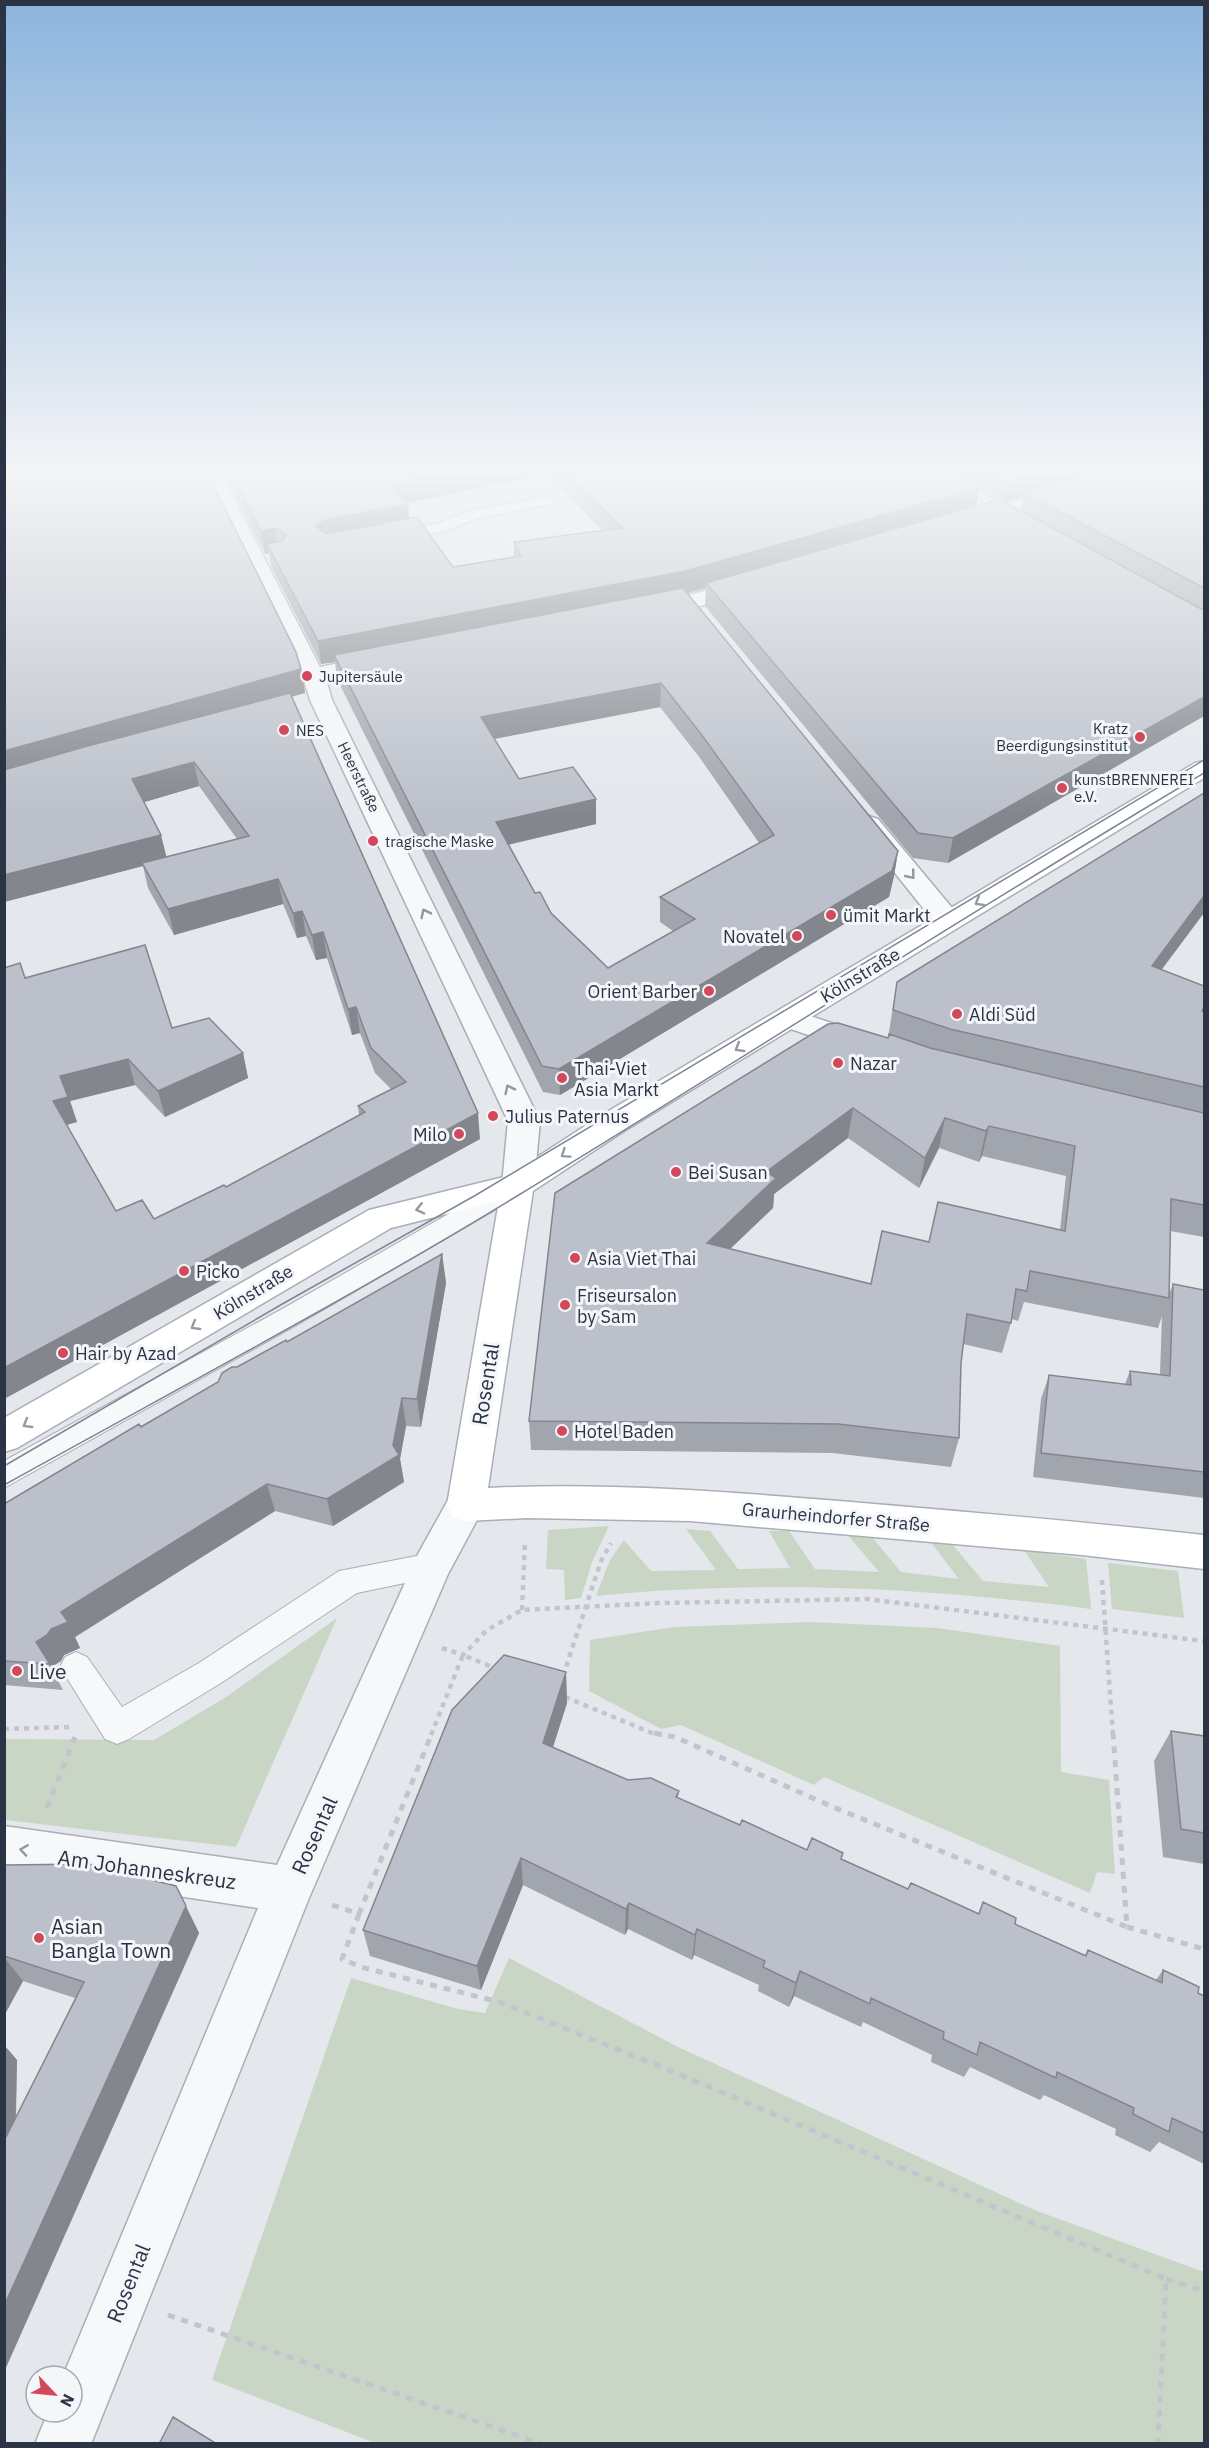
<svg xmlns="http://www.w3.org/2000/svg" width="1209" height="2448" font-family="'IBM Plex Sans',sans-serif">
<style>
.green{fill:#c9d6c5}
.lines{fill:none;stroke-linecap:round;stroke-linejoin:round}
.lane-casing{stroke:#a9aeb7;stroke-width:2}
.street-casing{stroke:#a9aeb7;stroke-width:3}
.secondary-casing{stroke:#a9aeb7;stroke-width:3}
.path-far1{stroke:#c2c5cb;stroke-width:4.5;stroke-dasharray:5 5;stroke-linecap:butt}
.path{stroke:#c2c5cb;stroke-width:5;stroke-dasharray:7 7;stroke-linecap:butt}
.lane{fill:#f7f8fa;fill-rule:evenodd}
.street{fill:#f7f8fa;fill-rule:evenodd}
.secondary{fill:#fff;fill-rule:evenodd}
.tram{stroke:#7d8696;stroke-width:1.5}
.wall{fill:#a1a5ae;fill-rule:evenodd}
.shaded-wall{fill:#83868d}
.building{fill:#bbc0ca;stroke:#83868d;stroke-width:1.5;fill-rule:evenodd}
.oneway{stroke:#9196a0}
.oneway2{stroke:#959aa2}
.poi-dot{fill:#d1495b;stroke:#f4f6f9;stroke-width:2}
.labels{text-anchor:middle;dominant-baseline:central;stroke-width:6;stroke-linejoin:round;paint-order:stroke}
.far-poi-label{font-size:15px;fill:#2b3445;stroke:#f4f6f9;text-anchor:start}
.far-street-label{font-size:15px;fill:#2b3445;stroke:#f4f6f9}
.poi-label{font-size:18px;fill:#2b3445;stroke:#f4f6f9;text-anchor:start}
.street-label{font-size:18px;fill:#2b3445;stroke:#f4f6f9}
.near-street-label{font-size:21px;fill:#2b3445;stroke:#f4f6f9}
.near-poi-label{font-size:21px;fill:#2b3445;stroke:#f4f6f9;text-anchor:start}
</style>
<rect width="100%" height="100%" fill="#e4e7ec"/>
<!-- green -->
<path class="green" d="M609,1526l-17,36 -11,36 -16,2 -1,-30 -18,-1 2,-39z
M686,1529l24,2 28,38 52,-1 -21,-37h20l26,38 64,3 -32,-38 24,2 30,36 58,7 -30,-39 23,4 31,37 66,6 -25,-37 62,9 5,50c-165,-21 -329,-30 -495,-13l14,-36 14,-20 27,31 65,-1z
M1108,1563l70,8 6,47 -72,-9z
M337,1618l-101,229 -231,-27v-81l149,1 72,-43z
M811,1622l126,6 123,18 1,126 48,8 6,94 -18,-2 -7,21 -266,-116 -10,8 -133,-60 -20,4 -72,-38 1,-51 84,-13z
M509,1958l169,89 359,164 167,61v171h-829l-163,-63 139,-402 107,31 27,4z"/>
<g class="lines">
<!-- lane casing -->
<g class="lane-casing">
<path id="lane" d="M546,497l5,1 2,3 -2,3 -75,15 -28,11 -55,12 -8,-5 3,-3 51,-11 33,-13z
M515,1178l9,3 3,6 -3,6 -222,129 -298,166v-27l280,-153 222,-127z
M432,1553l11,4 4,9 -4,9 -86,18 -136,90 -92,56 -12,5 -12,-5 -45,-72 5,-10 11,-5 11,5 35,50 77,-44 140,-92z"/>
</g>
<!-- street casing -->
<g class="street-casing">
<path id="street" d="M201,472h19l100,195 59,-12 8,2 3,5 -3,5 -61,12 6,21 208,421 -6,64 -5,8 -11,4 -11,-4 -5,-8 6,-64 -198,-421 -8,-25z
M1116,472h31l-2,4 -167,49h-14l-3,-4 3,-4z
M748,579l7,2 3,4 -3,4c-26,8 -88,31 -113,25l-3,-5 3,-5 43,-8z
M869,816l9,3 80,96 4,6 -4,6 -10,2 -10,-2 -78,-98 -4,-5 4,-5z
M789,1009l85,28 5,7 -5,7 -10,3 -85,-29 -5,-7 5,-7z
M466,1489l14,4 5,12 -37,69 -139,324 -218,546h-56l13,-32h24v-36h-9l195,-468 -254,-38v-44l273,39 141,-311 34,-61z"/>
</g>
<!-- secondary casing -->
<g class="secondary-casing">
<path id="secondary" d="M1204,761v17l-580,353 -91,60 -45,297c121,-6 242,4 363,14 118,10 235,20 353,33v34l-122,-14 -392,-34 -163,-3 -61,3 -14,-4 -5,-12 52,-304 -108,27 -374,220 -13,4v-34l365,-208 139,-34 94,-61 593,-352z"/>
</g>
<!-- path-far1 -->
<path class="path-far1" d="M1102,1580l11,155
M522,1610l3,-68
M442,1648l21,7 24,-25 35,-20 140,-7 205,-4 337,42
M563,1676l38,-115 10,-18
M565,1697l87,36 10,2
M4,1729l66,-2
M431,1735l32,-80 34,14"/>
<!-- path -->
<path class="path" d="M654,1733l21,4 158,70 294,120 -14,-194
M47,1808l28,-71
M332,1905l27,9 73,-181
M359,1914l-17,45 19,8 138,35 165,66 502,211 -8,165
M1127,1927l77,22
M1166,2279l38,12
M168,2315l374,129"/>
<!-- lane -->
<use href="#lane" class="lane"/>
<!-- street -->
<use href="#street" class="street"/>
<!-- secondary -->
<use href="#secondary" class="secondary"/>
<!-- tram -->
<path class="tram" d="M4,1466l280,-163 192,-108 728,-435
M4,1485c171,-95 346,-187 513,-289 230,-140 456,-286 687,-423"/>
</g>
<!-- wall -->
<path class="wall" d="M223,472h981v244l-256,147 -35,-5 -208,-252 1,-18 -19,5 211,258 -4,25 -5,21 -329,198 -17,-3 -206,-413 -2,-17 -14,2 -50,-98 -2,-13 -4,1zM548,474l55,57 -89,11v16l-61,9 -44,-49 -2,-15zM979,491l16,9 -19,6zM1023,497l-2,14 -17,-9zM660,707l40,51 59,85 -99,54v25l13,9 -65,37 -57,-55 -16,-20 -27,-48 88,-21 -77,-45 -25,-40z
M301,669l4,24 -13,3 188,443 -476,260 21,-421 147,50 71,25 5,25 -83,39 -30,-32 -65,16 7,21 -10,3 49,86 38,8 72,-32 133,-72 -1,-9 33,-17 -16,-16 -15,-40 -8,2 -25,-77 -11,2 -10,-24 -9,2 -14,-34 -109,31 -26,-47 -5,-22 -139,36zM199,786l38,53 -71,18 -22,-55z
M1162,970l42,16v251l-34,-6v61l3,-8 31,6v208l-171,-21 8,-78 8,-24 76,9 5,-13 30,3 2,-58 -4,12 -134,-26 -6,19 -6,-2 -10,34 -39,-9 -2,19 -2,75 -8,29 -118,-14 -302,-3 -2,-29 359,-383 9,-56zM848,1138l71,50 20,-40 40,14 3,-6 84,20 -6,54 -131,12 -58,42 -141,-35 43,-41 1,-14z
M442,1254l4,29 -25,144 -15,-1 -6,33 4,23 -71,44 -58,-15 -200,126 5,11 -16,7 -3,6 -10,6 12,23 -59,-5v-181l214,-122 19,-15 50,-25z
M566,1672l1,31 -14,44 75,33 51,11 -1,7 62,27 67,25 35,9 66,30 70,25 5,-12 32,22 70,31 3,-5 68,30 7,-10 35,23 6,3v168l-45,-22 -9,10 -35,-17 1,-6 -72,-34 -4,5 -70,-33 -6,10 -33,-15 1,-7 -69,-33 -2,5 -67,-31 -5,11 -31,-16 1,-6 -65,-30 -2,5 -64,-31 -3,6 -102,-50 -42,105 -111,-34 -7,-26z
M1171,1731l33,5v128l-41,-7 -9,-96z
M4,1865l172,21 23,47 -195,439v-327l13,15 -1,59 59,-121 -52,-17 -19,35z"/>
<!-- shaded-wall -->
<path class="shaded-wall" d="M448,472h100v2l-157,32 -2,-22z
M1037,472h69l-82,21 -1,4 -23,7 4,-22z
M979,488l-3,22 -270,73v5l-22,6 -350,61 1,7 -14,2 -3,-23z
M408,504l2,22 -82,16 -13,-16 10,-6z
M275,528l4,23 -12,-7 2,9 -4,1 -4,-23z
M301,669l4,24 -301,85v-27z
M661,683l-1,24 -177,34 -2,-24z
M1204,697v19l-256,147 5,-25z
M194,762l5,24 -61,18 -6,-25z
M596,799v25l-99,23 -1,-25z
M161,835l6,24 -25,4 1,3 -139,36v-27z
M898,851l-4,25 -5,21 -329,198 -1,-26z
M278,879l5,25 -109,31 -6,-26z
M1204,896v17l-62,83 10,-30z
M302,911l4,25 -9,2 -4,-25z
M323,932l4,26 -11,2 -4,-25z
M356,1007l4,26 -8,2 -4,-26z
M243,1053l5,25 -83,39 -7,-26z
M128,1059l7,26 -65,16 7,21 -15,4 -9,-25 7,-25z
M853,1108l-5,30 -74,56 -1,14 -68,65 2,-30 59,-71z
M478,1113l2,26 -476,260v-31z
M945,1118l-6,30 -20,40 6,-30z
M989,1126l-7,30 -3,6 7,-31z
M442,1254l4,29 -25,144 -4,-28z
M402,1398l4,28 -6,33 4,23 -71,44 -6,-27 66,-54z
M267,1484l8,27 -200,126 5,11 -16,7 -3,6 -10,6 -15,-25 25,-30z
M566,1672l1,31 -22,69 -2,-29z
M521,1858l2,27 -42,105 -4,-24z
M176,1886l23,47 -195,439v-66z
M629,1903l-1,26 -3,6 1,-26z
M697,1929l-3,26 -2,5 3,-25z
M4,1957l19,24 -19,35z
M800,1971l-6,25 -5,11 7,-24z
M4,2045l13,15 -3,127 -10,-8z"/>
<!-- building -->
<path class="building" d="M9,472h198l89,180 5,17 -297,82v-277z
M230,472h218l-59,12 19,20 -83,16 -10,6 11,8 91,-17 36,50 68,-11 -7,-14 108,-14 -55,-56h386l26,16 -294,83 -367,70 -51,-97 15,-3 4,-6 -11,-7 -14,3z
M988,472h49l-33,10z
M1095,472h109v116l-180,-95z
M999,499l202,110h3v88l-251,141 -35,-5 -212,-250z
M683,588l215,263 -6,20 -333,198 -17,-3 -208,-411zM661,683l40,51 73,101 -114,62 35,22 -87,49 -57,-55 -11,-21 -5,1 -39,-71 100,-23 -23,-32 -54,12 -38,-62z
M290,693l188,420 -474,255v-400l16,-5 5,15 120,-33 27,83 37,-10 34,35 -85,38 -30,-32 -68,17 8,21 -15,4 63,110 26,-11 12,19 70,-34 2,2 139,-75 -7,-6 48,-24 -35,-34 -15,-41 -8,2 -25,-77 -11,3 -10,-24 -9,2 -15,-34 -110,30 -26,-46 107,-27 -55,-74 -62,17 29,56 -157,40v-105l80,-23z
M1204,793v103l-52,70 52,20v21l-2,4h2v76l-254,-58 -57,-19 4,-28z
M838,1023l50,15 1,-4 41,14 274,65v92l-33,-6 -2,99 -139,-27 -3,20 -11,-2 -5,34 -44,-9 -6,49 -2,75 -121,-14 -309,-3 26,-228 273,-169zM853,1108l72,50 20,-40 41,13 3,-5 86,20 -10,85 -127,-29 -9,40 -47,-11 -11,53 -164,-41 69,-65 -10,-6z
M442,1254l-25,145 -15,-1 -9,47 6,10 -72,44 -60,-15 -206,128 7,10 -17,7 -4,6 -11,7 14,22 -46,-3v-157l135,-80 2,3 77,-45 4,-9 10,-6h5l49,-27 1,2z
M1173,1284l31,6v182l-163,-19 8,-78 82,10 -1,-14 40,5z
M504,1655l62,17 -23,71 85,37 23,-2 28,13 -3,6 64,28 2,-5 65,30 5,-12 31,15 -2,6 67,30 3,-6 68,31 4,-12 33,16 -1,6 71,32 2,-6 74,33 1,-13 36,17 -1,6 6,3v137l-32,-15 -3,14 -36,-18 1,-6 -77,-36 -1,6 -76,-36 -3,13 -34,-16 1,-7 -73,-34 -1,6 -70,-33 -4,12 -33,-16 2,-6 -68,-32 -2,6 -66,-32 -3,6 -105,-51 -44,108 -114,-36 89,-220z
M1171,1731l33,5v97l-23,-4z
M89,1864l87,22 10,20 -182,400v-165l80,-159 -80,-26v-91z
M173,2417l44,27h-58z"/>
<!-- one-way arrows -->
<defs><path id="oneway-chevron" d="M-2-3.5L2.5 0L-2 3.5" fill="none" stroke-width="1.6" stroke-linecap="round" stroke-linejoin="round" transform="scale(1.5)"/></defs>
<g class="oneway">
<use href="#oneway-chevron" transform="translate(911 875) rotate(51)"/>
<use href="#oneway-chevron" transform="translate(425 913) rotate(-116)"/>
<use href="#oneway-chevron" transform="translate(509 1089) rotate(-116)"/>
<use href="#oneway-chevron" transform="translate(24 1850) rotate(-172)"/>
</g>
<g class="oneway2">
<use href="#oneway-chevron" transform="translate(979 902) rotate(149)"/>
<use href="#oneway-chevron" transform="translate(739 1048) rotate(149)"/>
<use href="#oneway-chevron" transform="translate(565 1154) rotate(146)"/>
<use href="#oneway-chevron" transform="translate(420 1209) rotate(167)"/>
<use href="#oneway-chevron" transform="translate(195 1326) rotate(149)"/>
<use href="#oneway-chevron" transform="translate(27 1424) rotate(150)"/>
</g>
<!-- sky -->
<linearGradient id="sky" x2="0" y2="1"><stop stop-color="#8bb4dd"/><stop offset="0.58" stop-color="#f3f4f6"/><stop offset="1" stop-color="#f3f4f6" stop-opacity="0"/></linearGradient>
<rect width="1209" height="815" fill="url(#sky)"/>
<!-- markers -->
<g class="poi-dot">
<circle cx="307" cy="676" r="6"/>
<circle cx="284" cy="730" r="6"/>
<circle cx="1140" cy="737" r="6"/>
<circle cx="1062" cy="788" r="6"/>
<circle cx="373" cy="841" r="6"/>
<circle cx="831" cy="915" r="6"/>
<circle cx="797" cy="936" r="6"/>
<circle cx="709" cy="991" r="6"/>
<circle cx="957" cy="1014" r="6"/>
<circle cx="838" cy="1063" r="6"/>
<circle cx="562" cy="1078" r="6"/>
<circle cx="493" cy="1116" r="6"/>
<circle cx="459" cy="1134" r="6"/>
<circle cx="676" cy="1172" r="6"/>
<circle cx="575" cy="1258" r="6"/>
<circle cx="184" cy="1271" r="6"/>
<circle cx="565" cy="1305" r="6"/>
<circle cx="63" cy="1353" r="6"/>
<circle cx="562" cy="1431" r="6"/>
<circle cx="17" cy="1671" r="6"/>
<circle cx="39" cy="1938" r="6"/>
</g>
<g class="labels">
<!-- far-poi labels -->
<g class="far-poi-label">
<text x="319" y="676">Jupitersäule</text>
<text x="1128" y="728" text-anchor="end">Kratz<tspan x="1128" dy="17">Beerdigungsinstitut</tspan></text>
<text x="296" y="730">NES</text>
<text x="1074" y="779">kunstBRENNEREI<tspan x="1074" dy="17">e.V.</tspan></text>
<text x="385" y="841">tragische Maske</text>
</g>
<!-- far-street labels -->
<g class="far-street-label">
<text transform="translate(359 777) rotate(64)">Heerstraße</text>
</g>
<!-- poi labels -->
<g class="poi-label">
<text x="843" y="915">ümit Markt</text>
<text x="785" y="936" text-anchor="end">Novatel</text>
<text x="697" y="991" text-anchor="end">Orient Barber</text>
<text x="969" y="1014">Aldi Süd</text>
<text x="850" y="1063">Nazar</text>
<text x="574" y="1068">Thai-Viet<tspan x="574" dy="21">Asia Markt</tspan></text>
<text x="505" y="1116">Julius Paternus</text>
<text x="447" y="1134" text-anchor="end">Milo</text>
<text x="688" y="1172">Bei Susan</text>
<text x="587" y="1258">Asia Viet Thai</text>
<text x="196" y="1271">Picko</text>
<text x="577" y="1295">Friseursalon<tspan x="577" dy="21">by Sam</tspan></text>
<text x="75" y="1353">Hair by Azad</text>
<text x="574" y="1431">Hotel Baden</text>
</g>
<!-- street labels -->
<g class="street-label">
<text transform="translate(860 975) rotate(-31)">Kölnstraße</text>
<text transform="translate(253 1292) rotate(-31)">Kölnstraße</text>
<text transform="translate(836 1517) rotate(5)">Graurheindorfer Straße</text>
</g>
<!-- near-street labels -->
<g class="near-street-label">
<text transform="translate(485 1384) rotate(-81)">Rosental</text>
<text transform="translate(314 1835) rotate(-66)">Rosental</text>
<text transform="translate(147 1869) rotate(8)">Am Johanneskreuz</text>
<text transform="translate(128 2283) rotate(-68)">Rosental</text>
</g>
<!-- near-poi labels -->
<g class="near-poi-label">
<text x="29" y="1671">Live</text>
<text x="51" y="1926">Asian<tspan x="51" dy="24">Bangla Town</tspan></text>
</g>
</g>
<!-- border -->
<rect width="1209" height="2448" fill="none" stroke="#2b3445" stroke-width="12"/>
<!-- north arrow -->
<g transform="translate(54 2394) rotate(116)"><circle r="28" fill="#f4f6f9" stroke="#a4a8b1" stroke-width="1.5"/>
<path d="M0-4.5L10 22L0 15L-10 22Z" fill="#d1495b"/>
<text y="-9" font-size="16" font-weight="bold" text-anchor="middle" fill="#2b3445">N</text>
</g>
</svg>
